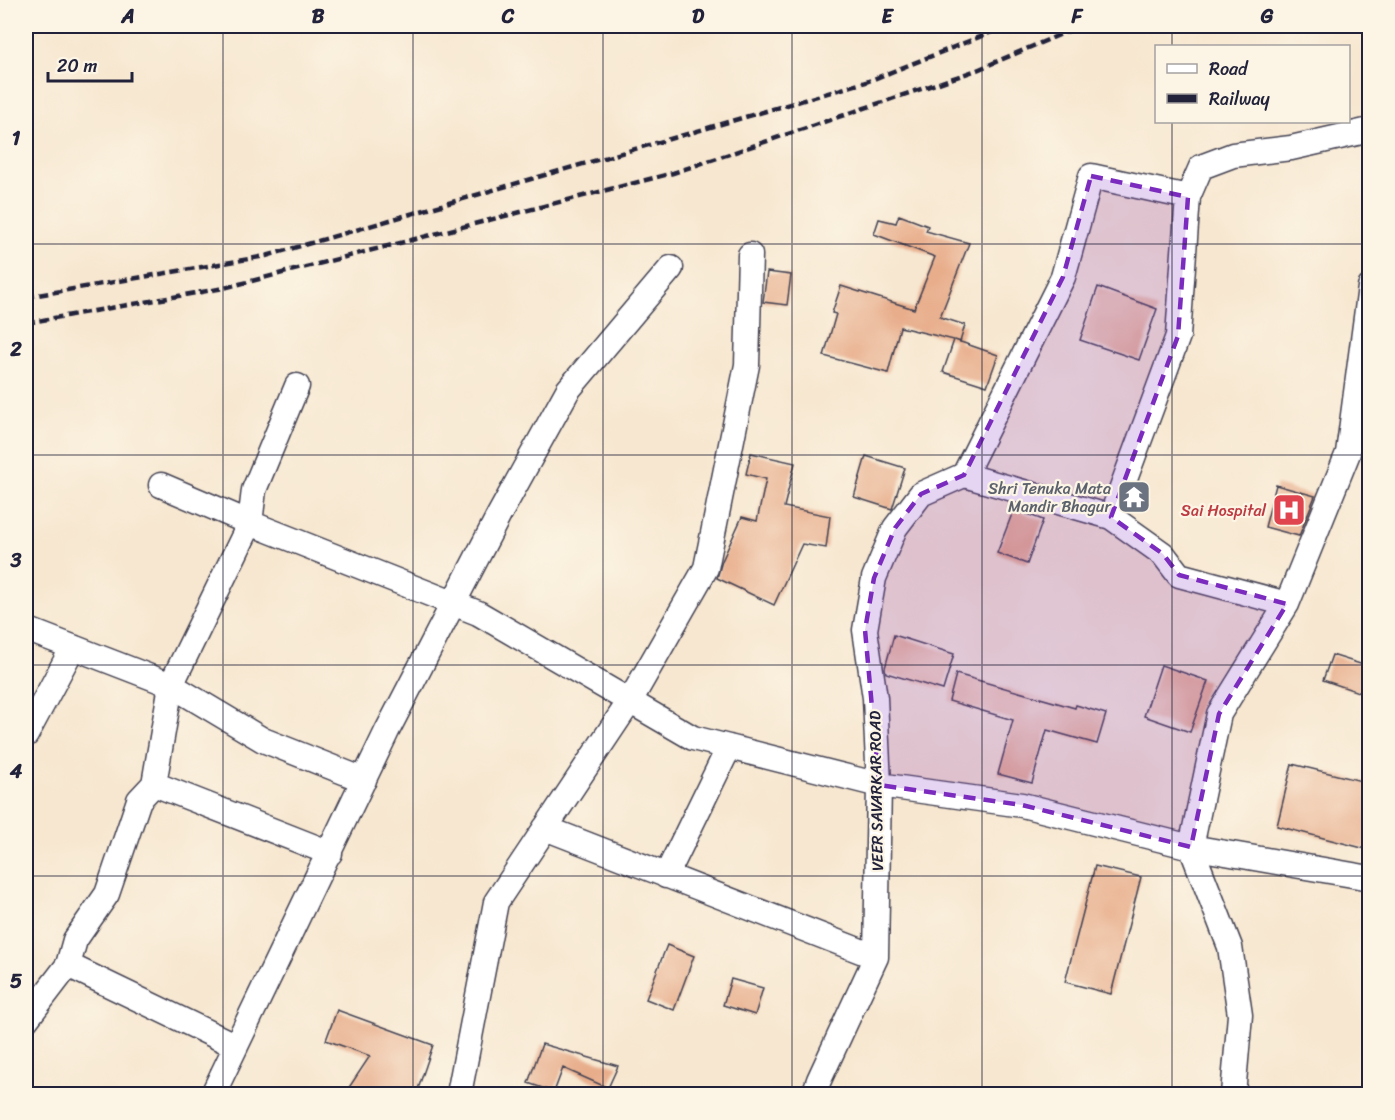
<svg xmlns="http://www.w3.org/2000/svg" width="1395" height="1120" font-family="Sriracha,sans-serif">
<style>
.building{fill:#e8ae8c}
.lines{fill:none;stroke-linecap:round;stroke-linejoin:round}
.minor-casing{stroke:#424051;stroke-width:27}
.minor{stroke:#fff;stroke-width:24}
.rail{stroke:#22223b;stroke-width:4.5;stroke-dasharray:9 4.5;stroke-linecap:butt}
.marked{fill:#7b2cbf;fill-opacity:0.2;stroke:#7b2cbf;stroke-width:4.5;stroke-dasharray:12 8;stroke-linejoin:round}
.grid{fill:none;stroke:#22223b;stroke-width:1.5;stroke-opacity:0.55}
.labels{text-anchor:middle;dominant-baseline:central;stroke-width:4.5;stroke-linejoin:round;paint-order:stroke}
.worship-label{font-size:16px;fill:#5b616d;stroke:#fcf5e5;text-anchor:end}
.health-label{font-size:16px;fill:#be3a42;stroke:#fcf5e5;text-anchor:end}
.street-label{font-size:16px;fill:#22223b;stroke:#fcf5e5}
.neatline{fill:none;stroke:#22223b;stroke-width:2}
.grid-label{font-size:20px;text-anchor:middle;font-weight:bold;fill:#22223b}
</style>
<rect width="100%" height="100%" fill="#fcf5e5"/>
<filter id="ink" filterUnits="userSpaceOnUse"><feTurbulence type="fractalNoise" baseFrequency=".0167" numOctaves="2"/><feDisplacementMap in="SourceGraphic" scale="12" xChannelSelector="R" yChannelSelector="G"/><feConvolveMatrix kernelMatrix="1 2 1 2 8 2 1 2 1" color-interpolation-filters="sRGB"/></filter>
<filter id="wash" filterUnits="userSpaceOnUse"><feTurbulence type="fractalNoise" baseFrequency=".008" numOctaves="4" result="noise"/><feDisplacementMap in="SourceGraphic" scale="24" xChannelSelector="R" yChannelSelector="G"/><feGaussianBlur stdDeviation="1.35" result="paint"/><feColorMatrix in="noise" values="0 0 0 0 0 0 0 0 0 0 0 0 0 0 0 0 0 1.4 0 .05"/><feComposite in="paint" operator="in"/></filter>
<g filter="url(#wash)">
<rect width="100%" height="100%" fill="#f7e7d0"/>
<g id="blocks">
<!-- building -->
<path class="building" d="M899,215l29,11 -2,5 43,12 -29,74 25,8 -5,17 -5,-2 43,15 -11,31 -44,-14 11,-32 -54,-13 -12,46 -64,-17 12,-42 -4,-1 9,-27 73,23 21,-52 -61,-23 5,-15 17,4z
M767,272l24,3 -4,30 -24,-3z
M1098,287l59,22 -18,51 -59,-20z
M751,453l44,10 -11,44 46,9 -4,32 -24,-4 -28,61 -57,-27 5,-17 20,-44 15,4 9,-42 -20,-5z
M866,456l39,12 -13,41 -38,-12z
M1276,485l39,11 -16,40 -34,-9z
M1014,509l29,11 -16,44 -30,-11z
M894,635l60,19 -11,36 -57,-17 -1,-5z
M1332,655l38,12v29l-47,-16z
M1161,665l47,16 -18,51 -46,-16z
M956,674l119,34 1,-3 30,9 -9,30 -50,-14 -15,53 -34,-9 15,-54 -64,-19z
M1292,764l78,19v67l-93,-24z
M1095,866l46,11 -30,117 -46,-12z
M667,945l27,11 -20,54 -28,-11z
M731,979l32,9 -8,27 -32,-10z
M337,1010l96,35 -17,50h-72l26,-39 -44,-16z
M542,1044l76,22 -10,22 -45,-20 -9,24 -26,-9z"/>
</g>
</g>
<g filter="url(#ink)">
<use href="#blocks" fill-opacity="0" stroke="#424051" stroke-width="1.5"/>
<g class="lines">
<!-- minor casing -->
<g class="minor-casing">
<path id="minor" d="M964,475l99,-198 28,-101 97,21 13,-30 32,-12 58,-7 79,-18
M161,485l89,38 228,90 215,125 186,47 143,20 169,42 179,31
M1111,517l67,-181 10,-139
M26,629l145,56 79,-162 4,-33 43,-104
M26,735l47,-88
M154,784l176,69
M545,828l331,129
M666,876l63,-129
M68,965l168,81
M26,1020l42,-55 7,-25 32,-46 32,-94 15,-16 17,-99 92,55 101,40
M213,1094l174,-363 112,-216 69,-125 103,-122
M459,1094l37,-192 134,-201 76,-133 41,-203 3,-110
M814,1094l5,-14 57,-123 3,-172 -4,-87 -10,-68 9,-52 21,-50 26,-34 43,-19 147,42 52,37 16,21 108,29
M1233,1094l7,-79 -10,-68 -39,-100 28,-133 68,-110 61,-151 22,-166"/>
</g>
<!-- minor -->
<use href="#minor" class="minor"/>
<!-- rail -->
<path class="rail" d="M26,297l240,-41 600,-174 141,-56
M26,323l198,-35 449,-115 304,-103 103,-44"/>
</g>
</g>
<!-- marked area -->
<path class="marked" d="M1091,176l97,21 -10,139 -67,181 52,37 16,21 108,29 -68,110 -28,133 -169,-42 -143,-20 -14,-155 9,-52 21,-50 26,-34 43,-19 99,-198z"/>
<!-- grid -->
<path class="grid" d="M223,26v1068M413,26v1068M603,26v1068M792,26v1068M982,26v1068M1172,26v20M1172,122v972M26,244h1344M26,455h1344M26,665h1344M26,876h1344"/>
<!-- icons -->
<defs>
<g id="temple-square" transform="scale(1.725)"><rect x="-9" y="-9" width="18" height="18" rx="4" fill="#6b7280" stroke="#fcf5e5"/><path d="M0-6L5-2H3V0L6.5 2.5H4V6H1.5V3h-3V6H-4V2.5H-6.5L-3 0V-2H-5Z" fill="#fff"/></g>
<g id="hospital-square" transform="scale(1.725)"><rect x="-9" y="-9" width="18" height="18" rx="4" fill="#e0444e" stroke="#fcf5e5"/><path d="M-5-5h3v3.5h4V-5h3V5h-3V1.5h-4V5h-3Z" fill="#fff"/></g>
</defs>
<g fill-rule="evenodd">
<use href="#temple-square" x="1134" y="497"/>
<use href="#hospital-square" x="1289" y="510"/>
</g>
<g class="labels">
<!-- worship labels -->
<g class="worship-label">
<text x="1111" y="488">Shri Tenuka Mata<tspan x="1111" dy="18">Mandir Bhagur</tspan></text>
</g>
<!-- health labels -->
<g class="health-label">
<text x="1266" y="510">Sai Hospital</text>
</g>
<!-- street labels -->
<g class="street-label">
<text transform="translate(876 791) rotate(-91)">VEER SAVARKAR ROAD</text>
</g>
</g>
<!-- margin -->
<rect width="1395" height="1120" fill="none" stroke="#fcf5e5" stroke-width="66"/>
<!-- legend -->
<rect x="1155" y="45" width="195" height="78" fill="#fcf5e5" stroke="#a5a1a1" stroke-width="1.5"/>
<rect x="1167" y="64" width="30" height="9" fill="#ffffff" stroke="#a5a1a1" stroke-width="1.5"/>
<text x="1209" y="75" font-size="18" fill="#22223b">Road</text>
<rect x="1167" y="94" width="30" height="9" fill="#22223b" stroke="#a5a1a1" stroke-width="1.5"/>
<text x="1209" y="105" font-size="18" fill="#22223b">Railway</text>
<!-- scale -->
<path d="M48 72v9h84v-9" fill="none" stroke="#22223b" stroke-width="3"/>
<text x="57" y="72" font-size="18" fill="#22223b" stroke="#fcf5e5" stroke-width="4.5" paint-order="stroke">20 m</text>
<rect x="33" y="33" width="1329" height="1054" class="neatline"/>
<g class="grid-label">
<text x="128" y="23">A</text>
<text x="318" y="23">B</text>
<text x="508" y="23">C</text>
<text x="698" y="23">D</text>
<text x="887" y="23">E</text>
<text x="1077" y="23">F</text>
<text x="1267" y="23">G</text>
<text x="16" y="145">1</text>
<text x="16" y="356">2</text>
<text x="16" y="567">3</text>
<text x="16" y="778">4</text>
<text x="16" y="988">5</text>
</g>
</svg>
